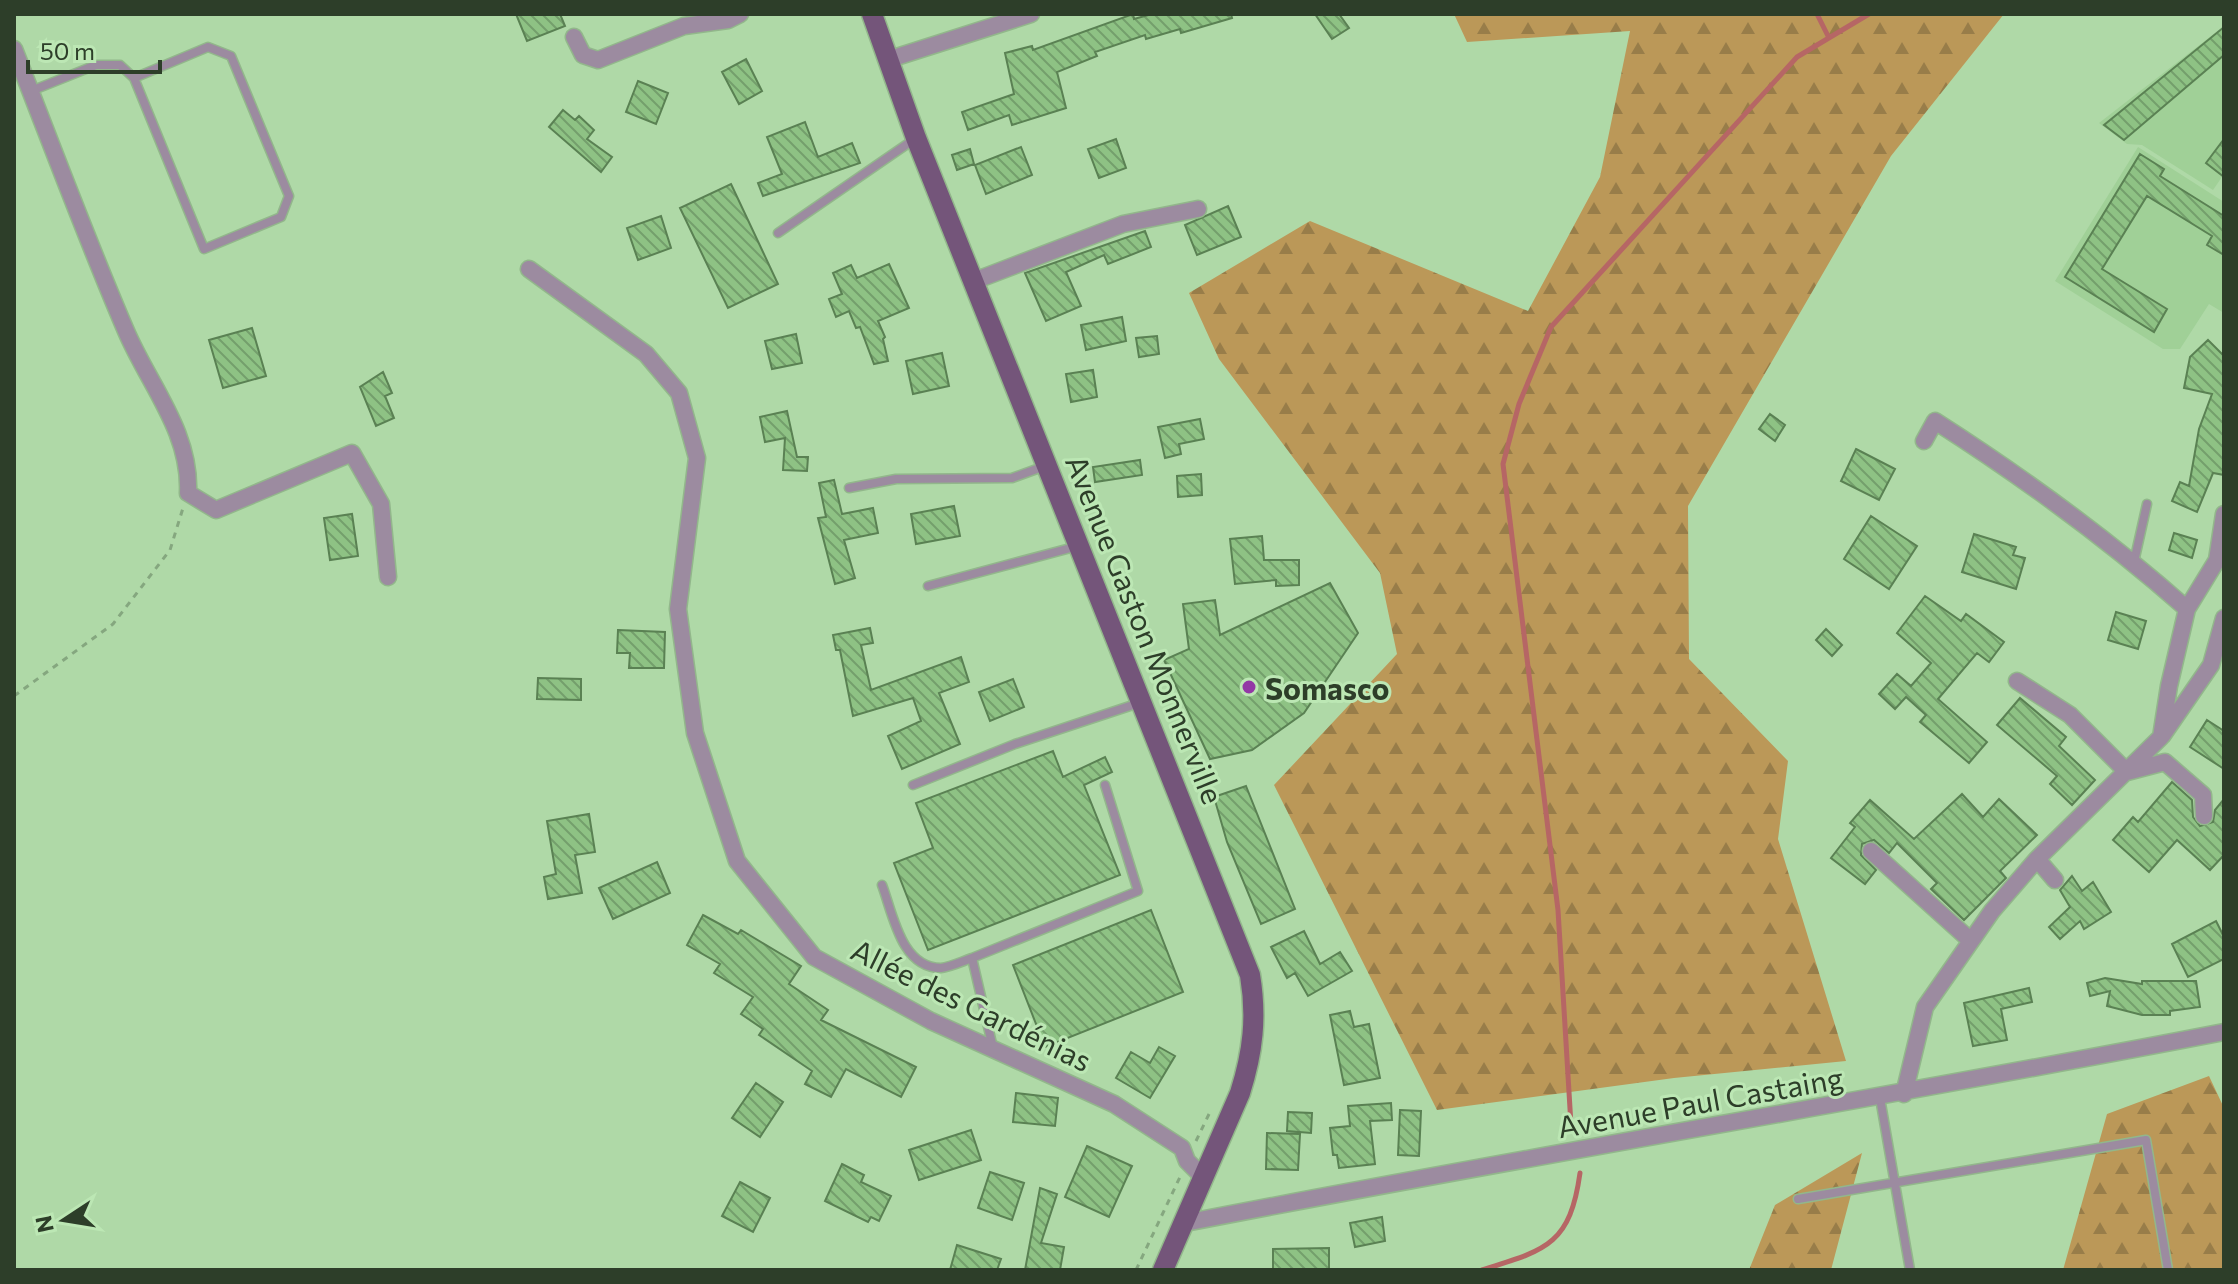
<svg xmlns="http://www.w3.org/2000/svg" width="2238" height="1284" font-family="Commissioner,sans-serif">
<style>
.built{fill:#a0d097}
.forest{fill:url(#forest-firs)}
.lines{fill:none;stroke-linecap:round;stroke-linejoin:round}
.stream{stroke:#b66665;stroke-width:5}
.building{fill:url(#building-back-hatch);stroke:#5a8153;stroke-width:2}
.lane-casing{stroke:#92b78b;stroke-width:11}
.street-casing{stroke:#92b78b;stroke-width:19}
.primary-casing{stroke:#92b78b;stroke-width:23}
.path{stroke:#85a77f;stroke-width:3;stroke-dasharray:6 6;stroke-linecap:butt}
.lane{stroke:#9c8ba0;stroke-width:8}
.street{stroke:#9c8ba0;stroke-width:16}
.primary{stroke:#74557a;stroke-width:20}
.poi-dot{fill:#9339a5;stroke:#bce7b4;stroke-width:3}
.labels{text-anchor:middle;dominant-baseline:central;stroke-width:6;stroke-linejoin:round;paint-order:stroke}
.street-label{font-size:30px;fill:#2d3e29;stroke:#bce7b4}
.poi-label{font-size:30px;font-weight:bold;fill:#2d3e29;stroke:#bce7b4;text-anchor:start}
</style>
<defs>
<pattern id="forest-firs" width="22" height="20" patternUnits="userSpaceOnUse" patternTransform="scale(2)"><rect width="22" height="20" fill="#bb9858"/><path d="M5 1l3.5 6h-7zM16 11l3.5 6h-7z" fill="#987d49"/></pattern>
<pattern id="building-back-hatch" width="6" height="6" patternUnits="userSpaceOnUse" patternTransform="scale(2)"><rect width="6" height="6" fill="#8ec284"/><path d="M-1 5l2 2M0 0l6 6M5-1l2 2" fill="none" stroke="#749f6c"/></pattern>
</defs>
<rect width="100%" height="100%" fill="#afd9a7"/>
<!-- built -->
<path class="built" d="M2224,26v148l-11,16 -71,-45 -15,-1 -28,-21z
M2138,147l86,55v111l-15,-9 -29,45h-17l-108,-68z"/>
<!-- forest -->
<path class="forest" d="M1454,14h550l-113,142 -203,350 1,153 99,102 -10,78 68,222 -172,17 -237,32 -163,-325 123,-131 -17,-81 -161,-214 -30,-66 121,-72 218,90 72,-134 30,-146 -163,11z
M2209,1076l15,32v162h-161l44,-156z
M1862,1153l-31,117h-82l26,-65z"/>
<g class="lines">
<!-- stream -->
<path class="stream" d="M1817,14l12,24
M1571,1125l-13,-215 -55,-446 16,-60 32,-77 246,-270 72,-43
M1482,1270c64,-20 88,-25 98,-97"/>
</g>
<!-- building -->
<path class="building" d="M516,14h44l5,12 -38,15z
M1133,14l1,5 18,-5h79l1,4 -51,15 -1,-4 -34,10 -1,-4 -50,17 2,4 -40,16 9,36 -54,17 -3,-10 -41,15 -6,-18 52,-18 -9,-41 27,-7 1,4z
M1315,14h24l10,14 -17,11z
M2224,27v28l-100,85 -20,-15z
M746,59l16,32 -23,13 -17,-32z
M638,81l30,12 -12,31 -30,-12z
M563,110l12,10 4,-4 15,14 -7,9 25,18 -11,15 -52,-45z
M805,122l13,35 34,-14 8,20 -97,33 -5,-13 24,-9 -15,-37z
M1116,139l10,29 -27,10 -11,-29z
M2224,139v38l-18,-14z
M1021,147l11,28 -46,19 -11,-29z
M970,149l4,15 -17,6 -5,-15z
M2140,154l24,15 -4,7 64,40v39l-17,-10 5,-9 -65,-40 -45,73 65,40 -13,23 -89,-55z
M731,184l47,100 -50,24 -48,-100z
M1228,206l13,31 -44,18 -12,-30z
M661,216l10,32 -33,12 -11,-32z
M1145,231l6,16 -43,17 -4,-9 -38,17 15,34 -35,15 -21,-48z
M889,264l20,44 -31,13 7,16 -2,2 5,22 -14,3 -14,-37 -4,1 -7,-17 -13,6 -7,-18 13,-5 -9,-21 18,-8 6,13z
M1122,317l4,24 -40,9 -5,-25z
M252,328l14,48 -43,12 -14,-48z
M796,334l6,29 -30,6 -7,-28z
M1157,336l2,18 -20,3 -3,-19z
M2208,340l16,16v119l-11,-2 -16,39 -25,-11 8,-19 9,4 10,-57 13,-35 -28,-6 6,-31z
M942,353l7,33 -36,8 -7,-33z
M1093,370l4,27 -26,5 -5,-28z
M383,372l9,21 -7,3 9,22 -18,8 -16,-39z
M787,411l10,46h11l-1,14 -24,-1 2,-32 -20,4 -5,-25z
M1770,414l15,11 -10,16 -16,-12z
M1200,419l4,20 -25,5 2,10 -16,4 -7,-31z
M1856,449l39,20 -16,31 -38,-19z
M1140,460l2,15 -47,7 -2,-15z
M1201,474l1,21 -24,2 -1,-21z
M834,480l8,34 31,-6 5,25 -34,7 11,38 -20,6 -17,-66 8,-1 -7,-34z
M954,506l6,30 -44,8 -5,-30z
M352,514l6,42 -28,4 -6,-42z
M1871,516l46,30 -28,43 -45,-30z
M2174,533l23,7 -5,18 -23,-8z
M1974,534l42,13 -3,8 12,3 -9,31 -54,-17z
M1262,536l2,24h35v25l-23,1v-6l-41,4 -5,-45z
M1330,583l28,50 -54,80 -52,37 -42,9 -46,-99 25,-11 -6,-45 32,-4 5,35z
M1925,596l36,25 5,-7 38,28 -15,20 -12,-9 -39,46 49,43 -18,21 -49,-41 6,-7 -20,-18 -11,12 -16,-15 18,-20 14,12 20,-23 -34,-30z
M2116,612l30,9 -8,28 -30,-9z
M870,628l3,15 -12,2 10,45 90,-33 8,25 -30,11 21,51 -58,25 -14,-33 33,-15 -8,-23 -60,18 -13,-66h-4l-3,-15z
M1826,629l16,16 -10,11 -16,-16z
M618,630l47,2 -1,36h-35l1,-15h-13z
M538,678l43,1v21l-44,-1z
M1013,679l11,28 -34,14 -11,-29z
M2020,698l46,39 -7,9 36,34 -23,25 -22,-21 7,-8 -60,-51z
M2207,720l17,11v38l-34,-22z
M1053,751l10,26 42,-20 7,15 -28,13 36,90 -192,75 -34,-87 39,-15 -17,-45z
M2172,782l20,18 1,17 7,9 13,-4 2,-12 9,-11v56l-14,15 -33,-30 -28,32 -36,-32 20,-23 5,5z
M1246,786l49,123 -34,15 -34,-82 -13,-45z
M1962,794l21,23 16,-18 38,36 -37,36 6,7 -42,42 -33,-31 6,-6 -40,-40 -8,10 -15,-13 -12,4 -1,11 15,15 -11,14 -34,-26 24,-31 -5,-4 20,-23 44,39z
M589,814l6,38 -20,3 7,38 -34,6 -4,-22 12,-3 -9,-53z
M657,862l13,31 -57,26 -14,-31z
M2072,876l10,15 11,-9 18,30 -27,17 -4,-8 -20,18 -11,-12 21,-20 -10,-17z
M1151,910l32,82 -138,55 -32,-82z
M703,915l35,19 3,-4 60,36 -12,18 39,26 -7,10 95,47 -15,30 -55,-28 -15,28 -26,-13 7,-13 -53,-36 4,-6 -22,-15 12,-17 -39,-24 6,-9 -33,-19z
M2216,921l8,16v22l-36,18 -16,-33z
M1304,931l16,33 20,-12 12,19 -44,25 -13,-23 -8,5 -16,-31z
M2105,978l37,6v-3h54l4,26 -30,4v4h-28l-35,-9 3,-15 -20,5 -3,-13z
M2029,988l3,14 -31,7 6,31 -34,6 -9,-43z
M1350,1011l4,16 15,-3 11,54 -36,7 -14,-70z
M1159,1047l16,9 -25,42 -34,-20 15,-26 19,11z
M756,1083l27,19 -23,35 -28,-19z
M1016,1093l42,5 -3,28 -42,-4z
M1391,1103l1,17 -22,1 5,43 -36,4 -2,-13h-4l-3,-27 20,-2 -2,-20z
M1400,1110l21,1 -2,45 -21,-1z
M1288,1112l24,1 -1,20 -24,-2z
M971,1130l10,30 -62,20 -10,-30z
M1267,1133l33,1 -2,36 -32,-1z
M1087,1146l45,20 -23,51 -44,-20z
M842,1164l22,11 -3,7 30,14 -12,25 -8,-4 -3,5 -43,-21z
M990,1172l34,11 -12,37 -34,-12z
M740,1182l30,16 -17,34 -31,-16z
M1040,1188l17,6 -16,49 23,4 -4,23h-35z
M1382,1217l3,24 -30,6 -5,-24z
M957,1245l44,14 -4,11h-47z
M1329,1248v22h-56v-21z"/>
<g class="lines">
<!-- lane casing -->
<g class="lane-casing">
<path id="lane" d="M31,91l65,-26h24l14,13 74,-31 23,9 58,140 -8,21 -77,32 -70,-171
M778,233l138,-95
M849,488l47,-9 116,-1 33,-12
M2134,562l13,-58
M928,586l150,-40
M913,785l102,-41 127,-42
M882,885c11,29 19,83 59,83 9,-1 22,-7 31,-10
M993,1048l-21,-90 166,-67 -33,-106
M1880,1098l30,172
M1798,1199l348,-59 22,130"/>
</g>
<!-- street casing -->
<g class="street-casing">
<path id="street" d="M574,37l9,18 15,5 86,-34 44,-6 12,-6
M14,49c37,94 72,189 112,282 23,54 65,101 62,162l28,17 136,-57 29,51 7,73
M887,60l144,-46
M529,269l117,85 33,39 18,65 -19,151 17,124 42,128 77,96 117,64 183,83 68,44 5,13 17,17
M974,281l149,-57 75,-15
M1924,441l11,-20c89,57 173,118 252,188
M2017,681l53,34 57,57 38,-10 38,33 1,21
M2162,736l49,-71 13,-47
M1871,851l100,90
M2037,859l18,21
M1904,1094l21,-87 67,-96 45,-52 124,-122 8,-51 18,-77 30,-49 7,-46
M1185,1223c346,-68 693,-124 1039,-191"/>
</g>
<!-- primary casing -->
<g class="primary-casing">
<path id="primary" d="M872,14l44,124 334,837c7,42 3,77 -10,118l-77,177"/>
</g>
<!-- path -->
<path class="path" d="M14,696l99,-72 57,-74 13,-42
M1196,1141l14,-29
M1136,1270l44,-93"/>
<!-- lane -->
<use href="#lane" class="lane"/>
<!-- street -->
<use href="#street" class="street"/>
<!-- primary -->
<use href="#primary" class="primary"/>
</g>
<!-- markers -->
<circle class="poi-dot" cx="1249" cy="687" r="8"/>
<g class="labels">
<!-- street labels -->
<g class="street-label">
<text transform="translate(1146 629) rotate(68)">Avenue Gaston Monnerville</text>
<text transform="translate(972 1004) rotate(26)">Allée des Gardénias</text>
<text transform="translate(1700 1101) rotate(-10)">Avenue Paul Castaing</text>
</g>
<!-- poi labels -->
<g class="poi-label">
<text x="1265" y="687">Somasco</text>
</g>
</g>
<!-- border -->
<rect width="2238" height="1284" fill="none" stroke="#2d3e29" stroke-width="32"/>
<!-- north arrow -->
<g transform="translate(64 1220) rotate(258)" stroke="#bce7b4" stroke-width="6" paint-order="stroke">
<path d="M0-6L14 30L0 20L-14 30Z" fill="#2d3e29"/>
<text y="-12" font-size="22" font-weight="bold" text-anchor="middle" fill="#2d3e29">N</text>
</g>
<!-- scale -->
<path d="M28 60v12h132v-12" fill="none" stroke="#2d3e29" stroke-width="4"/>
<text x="40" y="60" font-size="24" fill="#2d3e29" stroke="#bce7b4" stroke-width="6" paint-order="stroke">50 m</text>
</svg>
